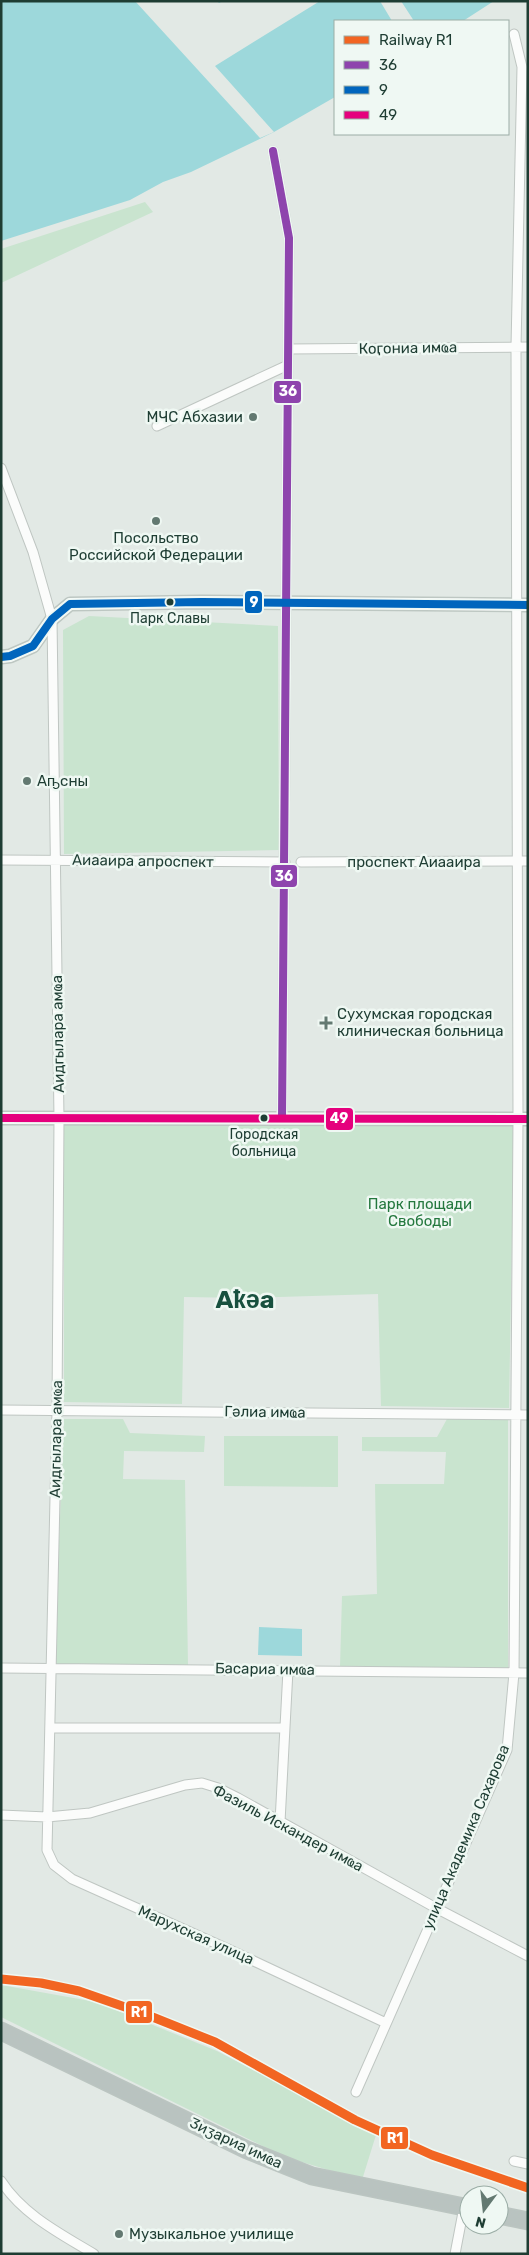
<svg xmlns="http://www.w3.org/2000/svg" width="529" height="2255" font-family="Rubik,sans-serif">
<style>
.green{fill:#c9e4cf}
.water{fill:#9dd8db}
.pier{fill:#e2e9e5}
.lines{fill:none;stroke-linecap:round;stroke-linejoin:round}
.street-casing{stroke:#bfc6c2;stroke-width:11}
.secondary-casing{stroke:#bdc7c2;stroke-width:15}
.highway-casing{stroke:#bbc5c1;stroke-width:19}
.street{stroke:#fbfcfb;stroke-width:9}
.secondary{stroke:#fbfcfb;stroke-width:12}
.highway{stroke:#b9c3c0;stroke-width:16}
.bus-1-casing{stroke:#eff8f3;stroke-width:11}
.bus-2-casing{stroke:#eff8f3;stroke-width:11}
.bus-3-casing{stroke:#eff8f3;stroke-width:11}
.bus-1{stroke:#8e44ad;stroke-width:8}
.bus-2{stroke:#0065bd;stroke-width:8}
.bus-3{stroke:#e5007d;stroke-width:8}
.rail-1-casing{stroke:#eff8f3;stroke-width:12}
.rail-1{stroke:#f26522;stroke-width:9}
.poi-dot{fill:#637971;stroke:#eff8f3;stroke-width:2}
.bus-dot{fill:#1e3d33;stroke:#eff8f3;stroke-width:2}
.labels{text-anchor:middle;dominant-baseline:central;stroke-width:5;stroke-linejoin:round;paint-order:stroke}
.bus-label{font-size:14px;fill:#1e3d33;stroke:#eff8f3}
.street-label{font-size:15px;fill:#1e3d33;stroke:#eff8f3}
.poi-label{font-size:15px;fill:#1e3d33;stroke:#eff8f3;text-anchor:start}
.park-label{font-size:15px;fill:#24783e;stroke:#eff8f3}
.town-label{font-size:25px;font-weight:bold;fill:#18513f;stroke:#eff8f3}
.line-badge{stroke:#eff8f3;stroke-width:2}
.badge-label{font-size:14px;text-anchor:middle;font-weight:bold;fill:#fff}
</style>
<rect width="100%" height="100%" fill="#e2e9e5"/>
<!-- green -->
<path class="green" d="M145,202l8,10 -152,71v-34z
M89,616l189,10 1,224 -215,4 -1,-224z
M514,1121l-5,287 -128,-2 -3,-112 -132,4 -62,-1 -2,107 -118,-2v-280z
M64,1419h59l7,14 75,3 -1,16 -80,-1 -1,28 62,1 3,185 -134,1z
M447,1419l61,1v248l-168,-1 2,-71 35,-2 -2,-110h69l2,-32 -84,-1v-14h75z
M224,1436h114v51l-114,-1z
M1,1985l95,17 121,49 159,84 -14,45 -77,-23 -284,-140z"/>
<!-- water -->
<path class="water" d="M1,1h493l-31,20h-128v76l-61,35 -83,40 -28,10 -33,18 -129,41z
M259,1627l43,2v27l-44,-1z"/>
<!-- pier -->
<path class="pier" d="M135,1h82l2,2 4,-2h97l-105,65 59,66 -14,6z
M380,1h21l13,20h-22z"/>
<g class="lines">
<!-- street casing -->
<g class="street-casing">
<path id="street" d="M273,151l16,87 -7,880
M288,349l240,-2
M157,426l131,-61
M1,468l32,84 19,67 7,499 -2,292 -10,440 7,15 18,14 154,69 160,75
M1,860l284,2
M301,862l227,-1
M1,1410l527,5
M1,1668l527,5
M50,1728h235
M1,1815l46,2 43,-4 95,-28 17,-2 16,5 20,10 198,110 92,48
M280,1822l8,-152
M356,2092l151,-342 7,-77 4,-554 -2,-772 6,-280 -8,-33
M514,2161l14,3
M1,2181c22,34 60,53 93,73
M455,2254l9,-47"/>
</g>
<!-- secondary casing -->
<g class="secondary-casing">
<path id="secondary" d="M1,657l9,-1 23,-10 19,-27 18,-15 132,-2 326,3
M1,1118l527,1"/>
</g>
<!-- highway casing -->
<g class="highway-casing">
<path id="highway" d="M1,2031l246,119 65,26 157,32
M499,2215l29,6"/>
</g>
<!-- street -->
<use href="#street" class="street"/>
<!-- secondary -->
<use href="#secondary" class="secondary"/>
<!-- highway -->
<use href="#highway" class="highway"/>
<!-- bus-1 casing -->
<g class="bus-1-casing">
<path id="bus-1" d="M273,151l16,87 -7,880"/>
</g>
<!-- bus-2 casing -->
<g class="bus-2-casing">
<path id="bus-2" d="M1,657l9,-1 23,-10 19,-27 18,-15 132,-2 326,3"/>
</g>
<!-- bus-3 casing -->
<g class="bus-3-casing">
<path id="bus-3" d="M1,1118l527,1"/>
</g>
<!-- bus-1 -->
<use href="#bus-1" class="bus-1"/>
<!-- bus-2 -->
<use href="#bus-2" class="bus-2"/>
<!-- bus-3 -->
<use href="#bus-3" class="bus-3"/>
<!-- rail-1 casing -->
<g class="rail-1-casing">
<path id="rail-1" d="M1,1979l40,4 38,8 66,23 70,28 140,78 77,35 96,33"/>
</g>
<!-- rail-1 -->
<use href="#rail-1" class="rail-1"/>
</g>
<!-- markers -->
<g class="poi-dot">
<circle cx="253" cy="417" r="5"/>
<circle cx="156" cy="521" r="5"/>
<circle cx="27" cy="781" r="5"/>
<path d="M323.5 1015.5h5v5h5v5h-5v5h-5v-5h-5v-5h5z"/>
<circle cx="119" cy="2234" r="5"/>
</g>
<g class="bus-dot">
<circle cx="170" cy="602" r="4.5"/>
<circle cx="264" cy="1118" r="4.5"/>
</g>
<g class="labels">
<!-- bus labels -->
<g class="bus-label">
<text x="170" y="618">Парк Славы</text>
<text x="264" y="1134">Городская<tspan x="264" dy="17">больница</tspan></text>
</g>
<!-- street labels -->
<g class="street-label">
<text transform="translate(408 348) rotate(-1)">Коӷониа имҩа</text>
<text transform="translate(143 861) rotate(1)">Аиааира апроспект</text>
<text x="414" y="862">проспект Аиааира</text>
<text transform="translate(58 1034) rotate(-91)">Аидгылара амҩа</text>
<text transform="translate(265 1412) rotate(1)">Гәлиа имҩа</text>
<text transform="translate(56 1439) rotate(-89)">Аидгылара амҩа</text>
<text transform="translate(265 1669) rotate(1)">Басариа имҩа</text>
<text transform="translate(288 1828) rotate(28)">Фазиль Искандер имҩа</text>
<text transform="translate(466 1837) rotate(-67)">улица Академика Сахарова</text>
<text transform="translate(196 1935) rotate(24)">Марухская улица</text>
<text transform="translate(236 2143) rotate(25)">Ӡиӡариа имҩа</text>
</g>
<!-- poi labels -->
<g class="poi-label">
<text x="243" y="417" text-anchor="end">МЧС Абхазии</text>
<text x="156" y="538" text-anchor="middle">Посольство<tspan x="156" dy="17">Российской Федерации</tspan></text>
<text x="37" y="781">Аҧсны</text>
<text x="337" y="1014">Сухумская городская<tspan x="337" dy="17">клиническая больница</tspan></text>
<text x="129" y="2234">Музыкальное училище</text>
</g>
<!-- park labels -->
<g class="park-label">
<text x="420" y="1204">Парк площади<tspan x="420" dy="17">Свободы</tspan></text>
</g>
<!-- town labels -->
<g class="town-label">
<text x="245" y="1299">Аҟəа</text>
</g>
</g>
<g class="line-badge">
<rect x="273" y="380" width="29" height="24" rx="5" fill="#8e44ad"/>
<rect x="244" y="590" width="19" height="24" rx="5" fill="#0065bd"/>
<rect x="270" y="864" width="28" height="24" rx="5" fill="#8e44ad"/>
<rect x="325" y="1107" width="29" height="24" rx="5" fill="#e5007d"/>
<rect x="125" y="2000" width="28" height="24" rx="5" fill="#f26522"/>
<rect x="380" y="2126" width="29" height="24" rx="5" fill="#f26522"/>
</g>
<g class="badge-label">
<text x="288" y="396">36</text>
<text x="254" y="607">9</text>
<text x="284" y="881">36</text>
<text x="339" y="1123">49</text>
<text x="139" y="2017">R1</text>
<text x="395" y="2143">R1</text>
</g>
<!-- border -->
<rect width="529" height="2255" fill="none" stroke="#1e3d33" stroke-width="5"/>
<!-- legend -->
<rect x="334" y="20" width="175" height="115" fill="#eff8f3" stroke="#9bada6"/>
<rect x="344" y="36" width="25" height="8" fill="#f26522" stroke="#9bada6"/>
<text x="379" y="45" font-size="15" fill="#1e3d33">Railway R1</text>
<rect x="344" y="61" width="25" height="8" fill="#8e44ad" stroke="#9bada6"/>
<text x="379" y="70" font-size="15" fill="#1e3d33">36</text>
<rect x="344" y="86" width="25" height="8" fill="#0065bd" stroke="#9bada6"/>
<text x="379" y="95" font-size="15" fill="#1e3d33">9</text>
<rect x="344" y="111" width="25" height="8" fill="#e5007d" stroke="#9bada6"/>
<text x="379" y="120" font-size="15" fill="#1e3d33">49</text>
<!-- north arrow -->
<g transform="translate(484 2210) rotate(195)"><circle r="24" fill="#eff8f3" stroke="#9bada6"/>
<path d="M0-4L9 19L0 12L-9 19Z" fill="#637971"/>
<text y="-8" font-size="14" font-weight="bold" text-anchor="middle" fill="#1e3d33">N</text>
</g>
</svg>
